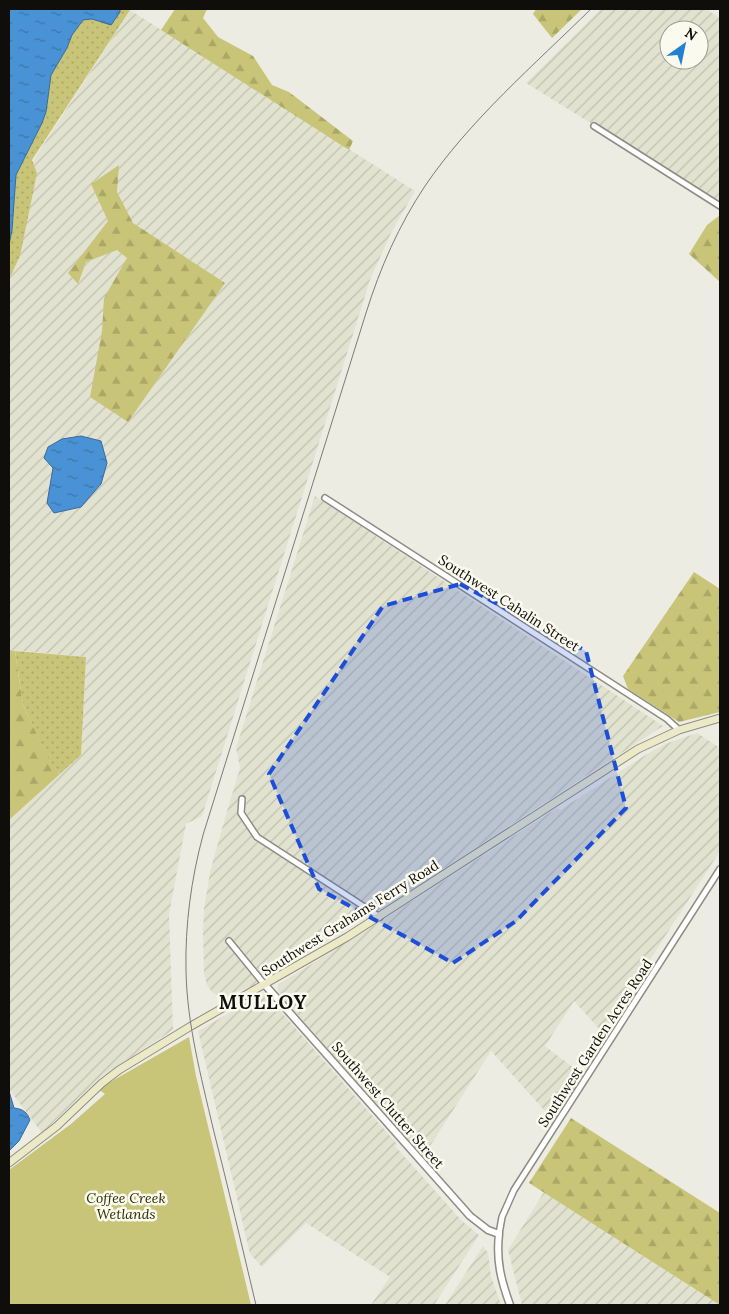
<svg xmlns="http://www.w3.org/2000/svg" width="729" height="1314" font-family="Lora,serif">
<style>
.industrial{fill:url(#industrial-furrows);fill-rule:evenodd}
.grass{fill:url(#grass-dots)}
.forest{fill:url(#forest-firs)}
.park{fill:#c8c579}
.water{fill:url(#water-ripples);stroke:#386a98}
.lines{fill:none;stroke-linecap:round;stroke-linejoin:round}
.minor-casing{stroke:#8d8d83;stroke-width:8}
.tertiary-casing{stroke:#8d8d83;stroke-width:9}
.secondary-casing{stroke:#8d8d83;stroke-width:9}
.minor{stroke:#fff;stroke-width:5}
.tertiary{stroke:#fff;stroke-width:6}
.secondary{stroke:#eceac6;stroke-width:7}
.rail{stroke:#7c7b74;stroke-width:1}
.marked{fill:#1d4ed8;fill-opacity:0.2;stroke:#1d4ed8;stroke-width:4;stroke-dasharray:10 6;stroke-linejoin:round}
.labels{text-anchor:middle;dominant-baseline:central;stroke-width:5;stroke-linejoin:round;paint-order:stroke}
.street-label{font-size:14px;fill:#0f0e0b;stroke:#fafaef}
.park-label{font-size:14px;font-style:italic;fill:#2e2c00;stroke:#fafaef}
.district-label{font-size:19px;font-weight:bold;letter-spacing:1px;fill:#0f0e0b;stroke:#fafaef}
</style>
<defs>
<pattern id="industrial-furrows" width="10" height="10" patternUnits="userSpaceOnUse" patternTransform="scale(1.25)"><rect width="10" height="10" fill="#e2e2d0"/><path d="M-1 1l2-2M0 10L10 0M9 11l2-2" fill="none" stroke="#c1c1b1"/></pattern>
<pattern id="grass-dots" width="8" height="8" patternUnits="userSpaceOnUse" patternTransform="scale(1.25)"><rect width="8" height="8" fill="#c8c579"/><path d="M2 2h.1M6 6h.1" fill="none" stroke="#aba867" stroke-width="1.8" stroke-linecap="round"/></pattern>
<pattern id="forest-firs" width="22" height="20" patternUnits="userSpaceOnUse" patternTransform="scale(1.25)"><rect width="22" height="20" fill="#c8c579"/><path d="M5 1l3.5 6h-7zM16 11l3.5 6h-7z" fill="#aba867"/></pattern>
<pattern id="water-ripples" width="26" height="14" patternUnits="userSpaceOnUse" patternTransform="scale(1.25)"><rect width="26" height="14" fill="#4992d5"/><path d="M2 4q2-2 4 0t4 0M15 11q2-2 4 0t4 0" fill="none" stroke="#3b76ab"/></pattern>
</defs>
<rect width="100%" height="100%" fill="#edece2"/>
<!-- industrial -->
<path class="industrial" d="M601,9h105l14,9v185l-194,-120zM669,30h30v30h-30z
M130,10l285,181 -24,42 -21,47 -168,536 -16,8 -17,90 4,116 -71,46 -60,57 -33,-44v-269l72,-65 5,-98 -77,-7v-387l22,-99z
M315,496l348,230 -277,180 -136,81 -24,9h-8l-6,-4 -5,-7 -3,-12 -1,-40 1,-24 6,-37 15,-54 15,-50 -4,-20z
M697,733l23,15v103l-117,182 -29,-32 -29,45 38,29 -29,46 -63,-70 -68,106 -144,-164 -2,-5 2,-4 102,-63 176,-113 3,2 87,-56 18,-10z
M260,995l8,2 129,147 -2,2 67,75 17,14 -45,70h-63l19,-28 -84,-54 -44,44 -12,-13 -52,-223z
M544,1192l176,113h-198l-14,-55z
M483,1246l5,7 3,23 10,29h-56z"/>
<!-- grass -->
<path class="grass" d="M120,9l10,1 -98,150 5,13 -17,83 -11,23v-34l3,-15 4,-55 26,-52 4,-11 5,-37 16,-27 5,-13 11,-15 9,-1 19,5 9,-12z
M15,651l71,6 -5,98 -21,19 -12,-15 -25,-54z"/>
<!-- forest -->
<path class="forest" d="M175,9h32l-4,9 15,19 35,19 19,29 17,7 64,49 -4,9 -188,-120z
M536,9h46l-30,29 -19,-24z
M119,165l-2,27 16,31 92,60 -97,139 -38,-25 12,-66 2,-33 23,-40 -10,-8 -31,12 -8,22 -10,-11 40,-52 -17,-37z
M720,215v67l-31,-28 18,-29z
M694,572l26,17v123l-41,10 -51,-33 -5,-13z
M9,650l6,1 8,54 25,53 12,16 -51,46z
M571,1118l149,95v92l-191,-122z"/>
<!-- park -->
<path class="park" d="M189,1037l7,39 55,229h-242v-135l62,-46 34,-30 -7,-5z"/>
<!-- water -->
<path class="water" d="M11,9h109v3l-9,13 -19,-6 -9,1 -11,15 -5,13 -16,27 -5,37 -4,11 -26,52 -4,55 -3,15v-234z
M81,436l20,5 6,22 -6,21 -20,23 -27,6 -7,-10 6,-35 -9,-10 4,-11 14,-8z
M9,1091l5,17c9,1 13,4 16,12l-11,21 -10,10z"/>
<g class="lines">
<!-- minor casing -->
<g class="minor-casing">
<path id="minor" d="M594,126l126,80
M325,498l342,221 12,11
M242,799l-1,14 16,24 123,80
M229,941l36,44
M499,1234l3,-17 12,-27 206,-321"/>
</g>
<!-- tertiary casing -->
<g class="tertiary-casing">
<path id="tertiary" d="M265,985l205,231 18,14 11,4c-3,27 2,46 11,71"/>
</g>
<!-- secondary casing -->
<g class="secondary-casing">
<path id="secondary" d="M9,1163l48,-37 45,-43 17,-13 72,-44 156,-89 291,-188 41,-19 41,-12"/>
</g>
<!-- minor -->
<use href="#minor" class="minor"/>
<!-- tertiary -->
<use href="#tertiary" class="tertiary"/>
<!-- secondary -->
<use href="#secondary" class="secondary"/>
<!-- rail -->
<path class="rail" d="M256,1305c-14,-59 -28,-118 -43,-177 -12,-52 -26,-104 -27,-157 -1,-46 5,-91 17,-136l163,-522c14,-45 33,-88 59,-127 44,-65 110,-122 166,-177"/>
</g>
<!-- marked area -->
<path class="marked" d="M460,584l126,67 40,157 -110,113 -63,42 -134,-74 -50,-115 114,-168z"/>
<g class="labels">
<!-- street labels -->
<g class="street-label">
<text transform="translate(509 603) rotate(33)">Southwest Cahalin Street</text>
<text transform="translate(350 918) rotate(-32)">Southwest Grahams Ferry Road</text>
<text transform="translate(595 1043) rotate(-57)">Southwest Garden Acres Road</text>
<text transform="translate(388 1105) rotate(49)">Southwest Clutter Street</text>
</g>
<!-- park labels -->
<g class="park-label">
<text x="126" y="1198">Coffee Creek<tspan x="126" dy="16">Wetlands</tspan></text>
</g>
<!-- district labels -->
<g class="district-label">
<text x="263" y="1002">MULLOY</text>
</g>
</g>
<!-- border -->
<rect width="729" height="1314" fill="none" stroke="#0f0e0b" stroke-width="20"/>
<!-- north arrow -->
<g transform="translate(684 45) rotate(33)"><circle r="24" fill="#fafaef" stroke="#9c9c94"/>
<path d="M0-4L9 19L0 12L-9 19Z" fill="#2282ce"/>
<text y="-8" font-size="14" font-weight="bold" text-anchor="middle" fill="#0f0e0b">N</text>
</g>
</svg>
